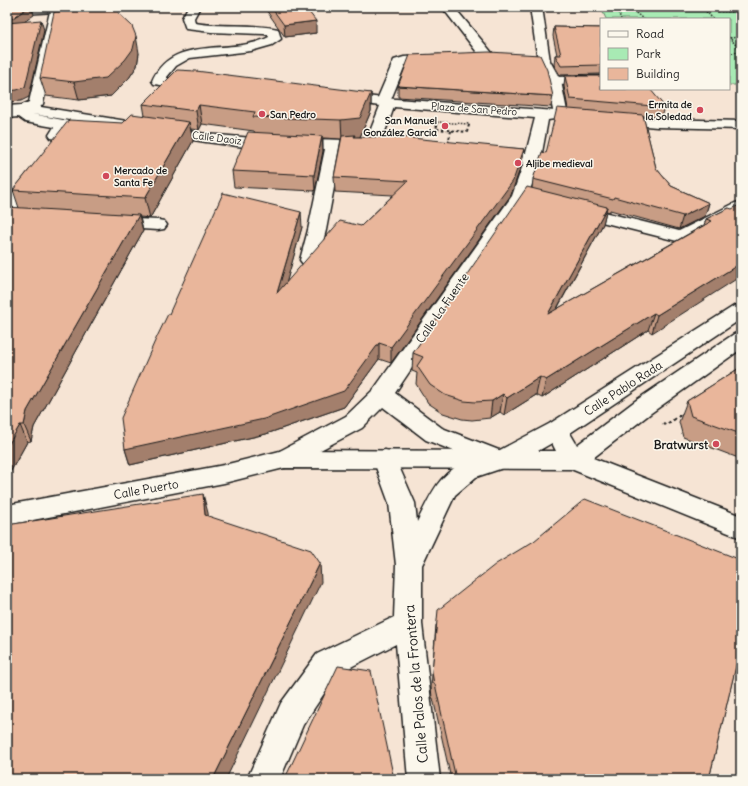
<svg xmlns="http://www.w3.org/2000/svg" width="748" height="786" font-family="Delius,sans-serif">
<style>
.green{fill:#a8eab4;stroke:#628368}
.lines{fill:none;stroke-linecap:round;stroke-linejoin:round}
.pedestrian-casing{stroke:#1c1c1c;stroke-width:3}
.minor-casing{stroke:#1c1c1c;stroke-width:3}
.tertiary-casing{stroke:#1c1c1c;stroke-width:3}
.path-far2{stroke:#1c1c1c;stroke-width:1.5;stroke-dasharray:1.5 1.5;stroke-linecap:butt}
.path-far1{stroke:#1c1c1c;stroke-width:2;stroke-dasharray:2.5 2.5;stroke-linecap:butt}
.path{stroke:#1c1c1c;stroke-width:2.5;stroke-dasharray:3 3;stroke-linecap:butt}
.pedestrian{fill:#fbf7ec;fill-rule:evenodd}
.minor{fill:#fbf7ec;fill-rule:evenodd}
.tertiary{fill:#fbf7ec;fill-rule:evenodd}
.wall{fill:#c89d85;stroke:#1c1c1c}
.shaded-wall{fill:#a37f6c;stroke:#1c1c1c}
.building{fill:#e9b69b;stroke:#1c1c1c}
.poi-dot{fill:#d1495b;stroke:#fbf7ec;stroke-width:1.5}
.labels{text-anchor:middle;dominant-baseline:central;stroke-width:3;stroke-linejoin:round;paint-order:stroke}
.far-poi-label{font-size:10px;font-weight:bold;fill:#1c1c1c;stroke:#fbf7ec;text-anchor:start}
.far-street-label{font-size:10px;fill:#1c1c1c;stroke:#fbf7ec}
.street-label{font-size:12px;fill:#1c1c1c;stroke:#fbf7ec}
.poi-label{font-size:12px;font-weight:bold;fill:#1c1c1c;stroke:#fbf7ec;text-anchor:end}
.near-street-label{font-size:14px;fill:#1c1c1c;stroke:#fbf7ec}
</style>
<rect width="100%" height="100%" fill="#f6e4d4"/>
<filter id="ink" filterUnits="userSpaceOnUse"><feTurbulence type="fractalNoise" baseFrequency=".025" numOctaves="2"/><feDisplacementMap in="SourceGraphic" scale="8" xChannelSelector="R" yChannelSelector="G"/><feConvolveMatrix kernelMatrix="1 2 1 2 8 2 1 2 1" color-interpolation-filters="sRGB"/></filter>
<g filter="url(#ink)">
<!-- green -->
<path class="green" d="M601,7h140v78h-12v-66h-123z"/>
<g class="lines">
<!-- pedestrian casing -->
<g class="pedestrian-casing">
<path id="pedestrian" d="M601,76v8l-47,1 -5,-1 -2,-3 2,-3 5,-1z
M341,93l42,5 173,13 5,1 2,3 -2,3 -13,2 -7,38 -13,38 -133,197 47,35 67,26 4,6 -4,6 -33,11 -21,18 -33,70v59l18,155h-32l-12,-135 -59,30 -34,51 -23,54h-33l34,-76 36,-49 77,-37 2,-52 -7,-62 -16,-44 4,-6 8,-3 8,3 22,50 2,19c15,-29 22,-52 57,-63l-48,-19 -43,-33 -21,21 -70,37 -8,3 -8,-3 -4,-6 4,-6 70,-37 28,-27 138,-193 12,-34 -35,-5 -3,-3 3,-3 5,-2 32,4 9,-35 -141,-11c-13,36 -12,43 -53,43l-15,80 -8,30 -3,4 -6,1 -6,-1 -3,-4 8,-30 17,-81 -72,-1 -47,-6 -174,-28 36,7 2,3 -4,7 8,1 2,3c-6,9 -12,20 -24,17l-3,-3 8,-10 -6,-1 -2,-3 5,-8 -29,-5 -7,-5 -11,1v-8h18l-1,-2 2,-3 5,-1 10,3 165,27 47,4 102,2 8,-1 6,-5 11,-28 -44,-6 -2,-3 2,-3z
M35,170l6,2 2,3 -24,32 -6,12 -6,1v-20l22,-28z
M741,202v12l-54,27 -6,1 -111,-28 -2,-4 2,-4 6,-1 103,26 56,-28z
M112,218l46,2 6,1 3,4 -3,4 -6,1 -52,-3 -3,-4 3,-4z"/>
</g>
<!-- minor casing -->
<g class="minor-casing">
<path id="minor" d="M32,7h27l2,2 -2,2 -4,1 -48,3v-6z
M188,7h12l-6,11 1,5c28,5 56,0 83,6l3,10 -9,6 -21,6 -61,7 -14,8 -9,11v1l11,2 2,3 -2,3 -5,1 -19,-3 -2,-3c21,-48 78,-24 117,-44l-1,-2 -4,-1 -53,-2 -25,-3 -4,-11z
M442,7h12l39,47 1,3 -1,3h-10z
M439,55l5,1 1,3 -1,3 -39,3 -15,37 -2,3 -5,1 -5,-1 -2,-3 18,-42 10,-3z"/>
</g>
<!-- tertiary casing -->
<g class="tertiary-casing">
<path id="tertiary" d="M51,7h13l-4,3 -17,94c-7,10 -25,10 -36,10v-8l15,-1 7,-3z
M530,7h12l8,54 11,20 6,30 90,8 84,2v8l-84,-2 -101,-9 -2,-3 -7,-34 -9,-20z
M741,304v15l-171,114 7,12 58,-44 99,-67 7,-2v17l-90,64 -58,45 148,58v22l-170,-69 -287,-1 -60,15 -217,42v-20l217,-40 60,-15 214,1 51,-27 185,-118zM552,443l4,8h-18z"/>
</g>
<!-- path-far2 -->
<path class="path-far2" d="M616,7l5,12
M629,7l14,12
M702,7l11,12
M706,11l35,1
M729,37l12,14
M730,38l11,-1
M729,53l12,-1
M437,126l1,-4 31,2v2"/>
<!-- path-far1 -->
<path class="path-far1" d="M437,125l-1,4 31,3 2,-7
M448,143l3,-12"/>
<!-- path -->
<path class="path" d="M663,423l3,2 17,-12"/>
<!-- pedestrian -->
<use href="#pedestrian" class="pedestrian"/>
<!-- minor -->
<use href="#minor" class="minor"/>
<!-- tertiary -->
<use href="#tertiary" class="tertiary"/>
</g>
<!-- wall -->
<path class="wall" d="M264,7h41l11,26 -31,4z
M554,27l47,1v46l-41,1 -6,-10 1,-10h2l-4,-19z
M139,53l-2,13 -8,12 -18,18 -32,4 -33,-4 -6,-18z
M565,76l100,31 -3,10 -19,-1 13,52 15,18 38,17 -4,13 -26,13 -69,-19v2l-4,-1 -3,13 -46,85 147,-84 2,-6 23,-11 -77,125 -4,-3 -106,68 -6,-3 -32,20 -4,-3 -10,6 -18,2 -10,-1 -19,-6 -15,-10 -12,-19 1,-11 -5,-2 1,-18 119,-165 1,-9 35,-70 -4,-23z
M398,86l155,10 -2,11 -153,-10z
M371,93v18l-11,26 164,12 -2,14 -11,32 -120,168 -12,-4 -35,48 -78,27 -136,31 -5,-16 44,-135 133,-87 -16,56 75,-57 32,-31 -58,-3 -1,-15 7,-38 -18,-1v13l-8,40 -81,-4 -2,-16 23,-38 -1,-2 -52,-7 -3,6 -8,-1 2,12 -43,77 -10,-1 3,14 -109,196 -3,14 -4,1 -20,36 12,-270 -6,-18 110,-67 22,-7 -2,-12z
M741,367v92l-58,-22 -4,-15 8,-21z
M741,560v103l-4,-2 -28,118h-258l-18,-81h-1l-1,-11 5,-62z"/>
<!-- shaded-wall -->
<path class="shaded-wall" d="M29,7h3l2,8 -26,18 -1,-4v-7z
M41,20l3,10 -15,67 -8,4 -12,1 -2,3v-14z
M316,21v12l-31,4 -1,-12z
M136,36l3,17 -2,13 -8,12 -18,18 -32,4 -5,-18z
M371,93v18l-11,26 -18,2 -1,-19z
M199,105l3,19 -3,6 -3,-19z
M189,122l4,19 -43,77 -5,-20z
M322,136l1,15 -8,40 -1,-16z
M524,149l-2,14 -11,32 -120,168v-16z
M709,203l-4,13 -26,13 4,-13z
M607,207l-4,17 -59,108 4,-18z
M301,212l1,15 -23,82 -2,-16z
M139,215l4,16 -109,196 -3,14 -7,-16 3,-14z
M741,263v13l-89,57 5,-18z
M654,313l-6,17 -106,68 4,-18z
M379,343v16l-35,48 -78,27 -136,31 -5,-16z
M540,377l-4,18 -32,20 3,-17z
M503,394l-3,18 -10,6 2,-17z
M20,425l7,17 -20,36v-31z
M203,494l5,19 2,22 -5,-20z
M320,563l1,19 -95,197h-13z"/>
<!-- building -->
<path class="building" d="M7,7h22l-22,15z
M271,7h34l11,14 -32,4z
M113,8l19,18 4,10 -3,13 -8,11 -19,18 -32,4 -34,-4 14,-66z
M41,20l-16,67 -8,3 -10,1v-68z
M554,27l47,1v37l-40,1 -6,-11h6z
M489,52l51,3 7,15 6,26 -155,-10 12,-31z
M177,70l19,1 175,22 -11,25 -19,2 -88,-3 2,-5 -56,-7 -3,6 -53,-7z
M565,76h36v13h49l15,18 -95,-8z
M557,108l86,7 13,53 15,18 38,17 -26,13 -69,-19 -1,2 -80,-20 9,-27 4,1z
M132,114l57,8 -44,76 -132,-8 56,-70 54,3z
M248,132l74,4 -8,39 -82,-4z
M355,135l-1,2h47l123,12 -11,32 -122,166 -12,-4 -35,48 -80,28 -139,30 -4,-31 34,-77 13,-27h1l54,-121 78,19 -24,81 63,-72 21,5 47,-45 -74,-4 8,-41z
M527,187l80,20 -59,107 164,-93 -6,-2 23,-11 3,1 9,-5v59l-84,52 -3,-2 -108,67 -6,-3 -33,21 -4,-4 -11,7 -17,1 -11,-1 -19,-6 -15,-10 -13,-19 6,-9 -10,-4z
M7,207l132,8 -112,196 -3,14h-4l-13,22z
M741,367v67l-50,-18 -4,-15z
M203,494l2,21 106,35 9,13 -107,216h-206v-254z
M585,499l156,61v85l-32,134h-253l-21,-95h-1l-2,-12 6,-62 58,-46 38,-23z
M338,666l33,5 23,108h-110l4,-7z"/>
</g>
<!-- markers -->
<g class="poi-dot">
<circle cx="700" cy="110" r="4"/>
<circle cx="262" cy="114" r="4"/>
<circle cx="445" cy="126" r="4"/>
<circle cx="518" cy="163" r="4"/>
<circle cx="106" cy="176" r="4"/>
<circle cx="716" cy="444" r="4"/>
</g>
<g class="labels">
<!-- far-poi labels -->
<g class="far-poi-label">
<text x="692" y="104" text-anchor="end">Ermita de<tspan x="692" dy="12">la Soledad</tspan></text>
<text x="270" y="114">San Pedro</text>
<text x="437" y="120" text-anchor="end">San Manuel<tspan x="437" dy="12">González Garcia</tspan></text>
<text x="526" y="163">Aljibe medieval</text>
<text x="114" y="170">Mercado de<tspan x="114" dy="12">Santa Fe</tspan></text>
</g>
<!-- far-street labels -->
<g class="far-street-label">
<text transform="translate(474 109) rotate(4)">Plaza de San Pedro</text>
<text transform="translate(217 138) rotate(7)">Calle Daoiz</text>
</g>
<!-- street labels -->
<g class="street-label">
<text transform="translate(442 308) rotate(-55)">Calle La Fuente</text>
<text transform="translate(623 388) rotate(-33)">Calle Pablo Rada</text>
<text transform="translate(146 489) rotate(-10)">Calle Puerto</text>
</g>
<!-- poi labels -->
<g class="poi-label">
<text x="708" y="444">Bratwurst</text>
</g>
<!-- near-street labels -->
<g class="near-street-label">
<text transform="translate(416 684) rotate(-95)">Calle Palos de la Frontera</text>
</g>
</g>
<!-- margin -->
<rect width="748" height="786" fill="none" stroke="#fbf7ec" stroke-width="24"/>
<rect x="12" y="12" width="724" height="762" fill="none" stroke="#1c1c1c" stroke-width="1.5" filter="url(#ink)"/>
<!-- legend -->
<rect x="600" y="18" width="130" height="72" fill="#fbf7ec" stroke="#a29f99"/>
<rect x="608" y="31" width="20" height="6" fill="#fbf7ec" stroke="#a29f99"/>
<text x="636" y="38" font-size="12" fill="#1c1c1c">Road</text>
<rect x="608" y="48" width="20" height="12" fill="#a8eab4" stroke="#a29f99"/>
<text x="636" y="58" font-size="12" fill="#1c1c1c">Park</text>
<rect x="608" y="68" width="20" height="12" fill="#e9b69b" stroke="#a29f99"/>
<text x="636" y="78" font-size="12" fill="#1c1c1c">Building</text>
</svg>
